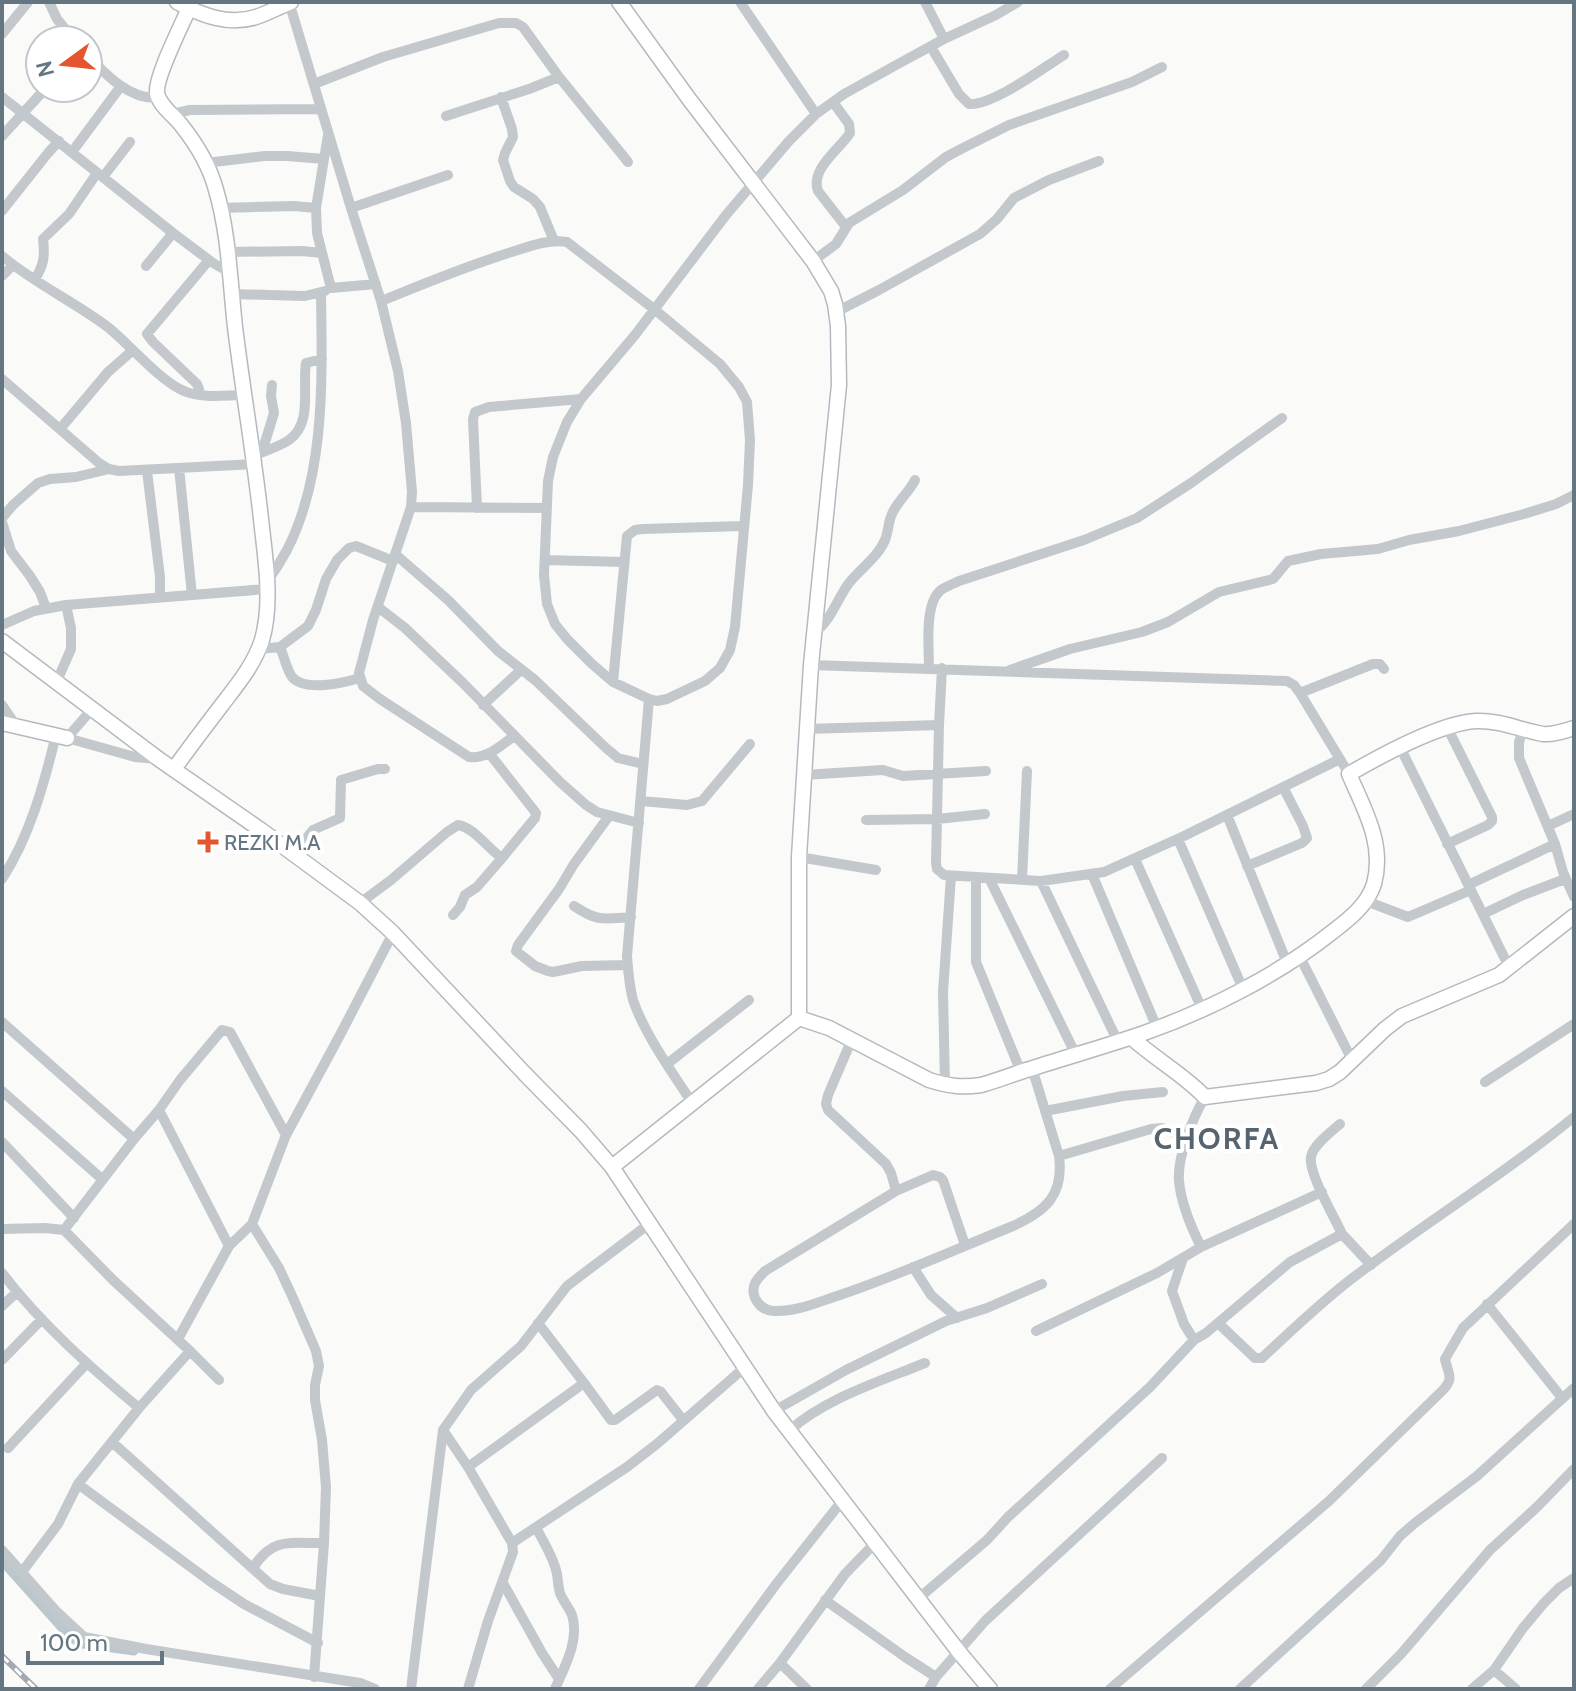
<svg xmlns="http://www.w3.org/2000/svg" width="1576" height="1691" font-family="Cabin,sans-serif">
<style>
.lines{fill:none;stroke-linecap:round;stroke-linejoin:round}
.canal{stroke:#bbc7cb;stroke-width:9}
.secondary-casing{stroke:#b3babf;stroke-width:17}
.street{stroke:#c3c8cc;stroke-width:10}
.secondary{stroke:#fff;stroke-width:14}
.rail-casing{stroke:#a2aab0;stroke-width:6}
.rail{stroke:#fff;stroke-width:3;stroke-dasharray:9;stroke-linecap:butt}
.poi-dot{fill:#e4572e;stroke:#fff;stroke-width:3}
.labels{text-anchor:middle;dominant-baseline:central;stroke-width:8;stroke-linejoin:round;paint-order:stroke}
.poi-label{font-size:22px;fill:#657683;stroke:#fff;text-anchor:start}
.district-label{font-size:30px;font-weight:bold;letter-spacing:2px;fill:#57646e;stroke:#fff}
</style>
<rect width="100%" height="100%" fill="#fafaf8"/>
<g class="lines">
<!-- canal -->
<path class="canal" d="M2,1561l69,77 12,6 51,7"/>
<!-- secondary casing -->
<g class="secondary-casing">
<path id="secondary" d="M177,2c24,13 51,24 79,15 12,-4 23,-10 35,-15
M619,2l70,97 124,162 18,30 4,13 3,22 1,59 -28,280 -12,192v161
M2,641l158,119 101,70 99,73 33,30 132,141 56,57 31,36 162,244 185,241 31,37
M2,723l65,15
M174,769c15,-21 31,-42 47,-63 16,-21 33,-41 41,-66 11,-39 3,-82 -1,-121 -7,-64 -18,-127 -26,-192 -5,-45 -6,-93 -19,-137 -6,-23 -19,-45 -34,-64 -7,-10 -23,-20 -25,-33 -2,-16 25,-68 32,-85
M1132,1038c23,21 51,36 73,59l111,-14 13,-4 11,-7 45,-43 17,-13 97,-41 75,-59
M612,1167l187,-149 30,10 100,52c19,6 33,8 52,5 18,-5 35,-12 52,-17 37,-12 74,-22 111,-35 63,-22 134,-58 187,-100 17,-13 36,-27 43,-49 11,-40 -10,-75 -25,-110 31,-18 92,-51 127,-53 24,-1 44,9 67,13 10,1 22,-3 31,-6"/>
</g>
<!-- street -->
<path class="street" d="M49,2l8,17 17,21
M289,2l62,206 30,93 17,70 8,52 6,69 -1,15 -38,113 -14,53 4,13 17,13 89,58c18,2 31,-11 45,-21
M740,2l76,112
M925,2l19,37
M2,34l26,-32
M931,47l28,47 10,10c23,2 74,-36 95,-49
M88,56c18,19 42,44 71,42
M314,84l69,-27 116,-34h17l7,4 36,50 69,85
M2,97l171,136 40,30 16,9
M501,97l11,32 1,8 -8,16 -2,7 7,21 4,6 19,12 7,8 14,34
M833,102l16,22 1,9c-11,17 -40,36 -32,58l28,36
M172,114l18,-4 131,-1
M446,116l83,-27 30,-12
M2,136l44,-48
M72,152l49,-66
M324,159l-8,49 1,25 14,55 45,-4
M206,163l59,-7h22l37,3 4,-24
M103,177l27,-35
M221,208l73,-2 22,2
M351,208l97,-33
M2,211l46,-58 11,-12
M227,252l75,-1 20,2
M2,256c33,28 73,46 107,72 21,17 52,54 75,63 19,8 42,4 62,4
M813,261l23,-17 13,-21 54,-33 43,-33 15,-8 48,-24 123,-43 30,-15
M146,266l27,-33
M2,276l11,-11
M35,279c9,-14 10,-23 8,-40l26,-25 28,-41
M232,294l73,2 20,-5
M381,301c45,-18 90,-37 137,-51 15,-5 33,-11 49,-8l87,67 66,55 19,23 8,15 3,38 -2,45 -13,142 -5,23 -10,18 -15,13 -38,18 -10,2 -8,-2 -22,257c1,14 2,29 6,44 11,33 40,74 60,104
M836,312l43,-22 101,-56 17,-15 17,-21 35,-18 50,-19
M2,379l97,84 10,6 10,2 136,-7
M198,394l1,-5 -2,-5 -44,-42 -6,-8 62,-74
M60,429l48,-57 25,-22
M262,452l12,-39 -3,-17 1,-11
M254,456c12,-6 25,-9 35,-16 24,-17 13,-52 17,-77l16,-4
M179,468l13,127
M147,471l13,106v20
M411,507l136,1
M477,508l-4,-89 2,-7 14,-5 92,-8
M2,518l11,-13 25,-22 12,-4 26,-2 33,-8
M2,522l9,29 19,25 10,16 6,16
M395,554l53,46 50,51 37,29 71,68 12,10 25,6
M545,560l79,2
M267,582c7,-10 14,-21 20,-32 39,-76 35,-173 34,-257
M378,607l27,21 58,55 97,99 26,23 11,7 42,11
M2,625l32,-14 32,-6 201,-16
M814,633c17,-12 23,-34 35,-50 11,-14 29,-26 36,-43 4,-10 3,-21 9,-30 6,-11 15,-18 21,-30
M280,647c4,9 6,21 12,30 13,15 51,6 68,1
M259,649l21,-2 28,-21 8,-16 10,-31 11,-19 12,-12 7,-2 37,15
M811,665l476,16 7,4 6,8 49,81
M929,668c0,-20 -5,-65 12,-78 4,-3 12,-6 18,-9l125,-41 53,-22 54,-35 91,-65
M942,668l-3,57 -3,138 1,6 7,6 97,6 63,-9 80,-36 156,-77
M1010,670l60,-21 72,-17 26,-10 51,-30 54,-13 15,-18 33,-7 57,-5 31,-9 50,-9 65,-17 32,-10 18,-9
M57,681l14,-32v-21l-5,-23
M613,682l14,-146 8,-6 7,-1 102,-3
M1300,693l73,-29h7l4,5
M649,699l-36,-17 -21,-18 -25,-25 -12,-15 -8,-20 -3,-29 4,-94 5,-24 14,-35 14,-23 54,-64 91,-120 63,-74 27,-27 28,-20 54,-30 46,-25 52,-24 22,-13
M2,705l15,22
M483,705l38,-35
M92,709l-25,29 68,19 23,2
M1447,727l45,90v4l-4,4 -41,19
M1524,728l-5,14v16l36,86
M807,729l132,-4
M1400,747l109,220
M804,775l79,-5 20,6 83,-5
M641,801l46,4 15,-4 48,-57
M1227,815l60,148
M609,816l-35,48 -15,25 -41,56 -2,6 19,15 13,5 5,1 29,-6 46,-1
M866,820l71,-1 48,-5
M1548,826l26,-12
M1178,839l65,150
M293,855l20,-25 27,-12 1,-38 37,-11h7
M799,857l77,13
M1135,859l67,150
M1247,866l55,-23 5,-5 -4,-12 -20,-39
M1092,874l65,154
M976,878v84l45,110
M989,878l87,177
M2,879c28,-43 42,-95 54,-144
M1022,880l5,-109
M1041,881l77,161
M1468,885l87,-41 8,28 11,25
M1366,901l42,16 63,-27
M360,903l31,-23 56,-48 11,-7c17,3 30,24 44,33l33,-40 1,-5 -47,-60
M574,906c24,16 29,13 57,11
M1483,914l40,-19 42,-16
M453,915l7,-8 5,-12 12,-8 25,-29
M1300,957l52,103
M2,1022l132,117
M852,1039l-24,56 -2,9 2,6 58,54 5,9 5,18 -131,80c-8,8 -15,15 -10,27 4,8 10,13 19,13 21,1 42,-8 60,-14 61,-20 120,-47 179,-71 33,-15 51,-31 46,-70l-27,-88
M667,1064l82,-64
M1485,1082l89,-58
M945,1085l-2,-93 8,-116
M2,1091l100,88
M1205,1097c-12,20 -28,60 -26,84 2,22 12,46 22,66l121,-55
M159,1110l70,136
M1045,1111l78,-15 40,-4
M1340,1124c-9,8 -27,21 -29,33 -3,16 24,61 31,77
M2,1142l72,76
M1059,1156l92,-27 11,-1 25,10
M896,1191l37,-16 7,2 3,3 22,65
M252,1224l27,44 14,30 23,53 3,15 -4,19v15l7,40 4,47 -2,56 -10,134
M2,1229l43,-1 19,2 49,50 77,71 29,29
M64,1230l70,-91 25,-29 21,-30 42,-50 8,2 56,103
M1183,1258l-11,33 12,33 10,16
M913,1267l18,28 26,23
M2,1273c39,51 88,94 137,135
M1487,1304l75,94
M2,1306l15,-14
M1218,1323l37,35h7c29,-27 57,-54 88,-78 73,-56 152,-104 224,-163
M1036,1331l121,-58 44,-26
M178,1339l51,-93 23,-22 34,-89 54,-100 53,-102
M2,1360l40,-41
M584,1383l27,37h4l42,-30 4,2 22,28
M774,1411l72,-41 100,-49 41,-13 55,-24
M443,1430l25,37 44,76 1,9 -25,69 -20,68
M789,1431c35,-32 92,-50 136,-68
M112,1442l158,142 13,5 37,7
M8,1448l78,-84
M468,1467l116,-84 -46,-60
M78,1484l133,98 33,22 74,39
M536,1527c7,15 18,30 21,47 1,6 1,12 3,19 3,8 9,15 12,22 8,25 -8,53 -17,74
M512,1543l115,-76 31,-24 86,-75
M2,1550l55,62 27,25 62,12 214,34 15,6
M253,1568c20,-32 38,-24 71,-25
M22,1572l36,-48 20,-40 61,-76 51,-57
M503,1583l39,70 17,26
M919,1598l68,-58 21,-23 142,-130 44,-47 12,-7 84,-71 52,-28 29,31
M825,1600l80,57 31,20
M780,1663l27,26
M1494,1670l22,19
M411,1689l32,-259 28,-40 50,-44 46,-60 82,-62
M699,1689l78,-106 65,-82
M758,1689l22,-26 65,-89 31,-32
M929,1689l7,-12 49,-56 177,-163
M1110,1689l219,-188 113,-110c13,-13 6,-17 3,-32l18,-31 111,-104
M1240,1689l141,-129 19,-24 15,-13 62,-47 97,-88
M1366,1689l35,-35 89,-104 47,-43 37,-38
M1472,1689l22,-19 29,-42 21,-25 15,-15 15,-10"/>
<!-- secondary -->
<use href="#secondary" class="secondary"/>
<!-- rail casing -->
<g class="rail-casing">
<path id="rail" d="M2,1656l34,33"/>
</g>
<!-- rail -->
<use href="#rail" class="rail"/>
</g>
<!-- markers -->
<path class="poi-dot" d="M204 830h8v8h8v8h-8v8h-8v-8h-8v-8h8z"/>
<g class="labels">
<!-- poi labels -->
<g class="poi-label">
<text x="224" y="842">REZKI M.A</text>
</g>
<!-- district labels -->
<g class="district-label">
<text x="1217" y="1138">CHORFA</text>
</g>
</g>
<!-- border -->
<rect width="1576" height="1691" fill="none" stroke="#657683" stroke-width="8"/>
<!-- north arrow -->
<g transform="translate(64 64) rotate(255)"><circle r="38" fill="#ffffff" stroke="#c1c8cd" stroke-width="2"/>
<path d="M0-6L14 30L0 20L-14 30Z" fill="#e4572e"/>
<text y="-12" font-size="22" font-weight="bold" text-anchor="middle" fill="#657683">N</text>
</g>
<!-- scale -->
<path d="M28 1651v12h134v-12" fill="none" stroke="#657683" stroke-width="4"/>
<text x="40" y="1651" font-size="24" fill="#657683" stroke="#ffffff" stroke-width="6" paint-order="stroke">100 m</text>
</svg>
